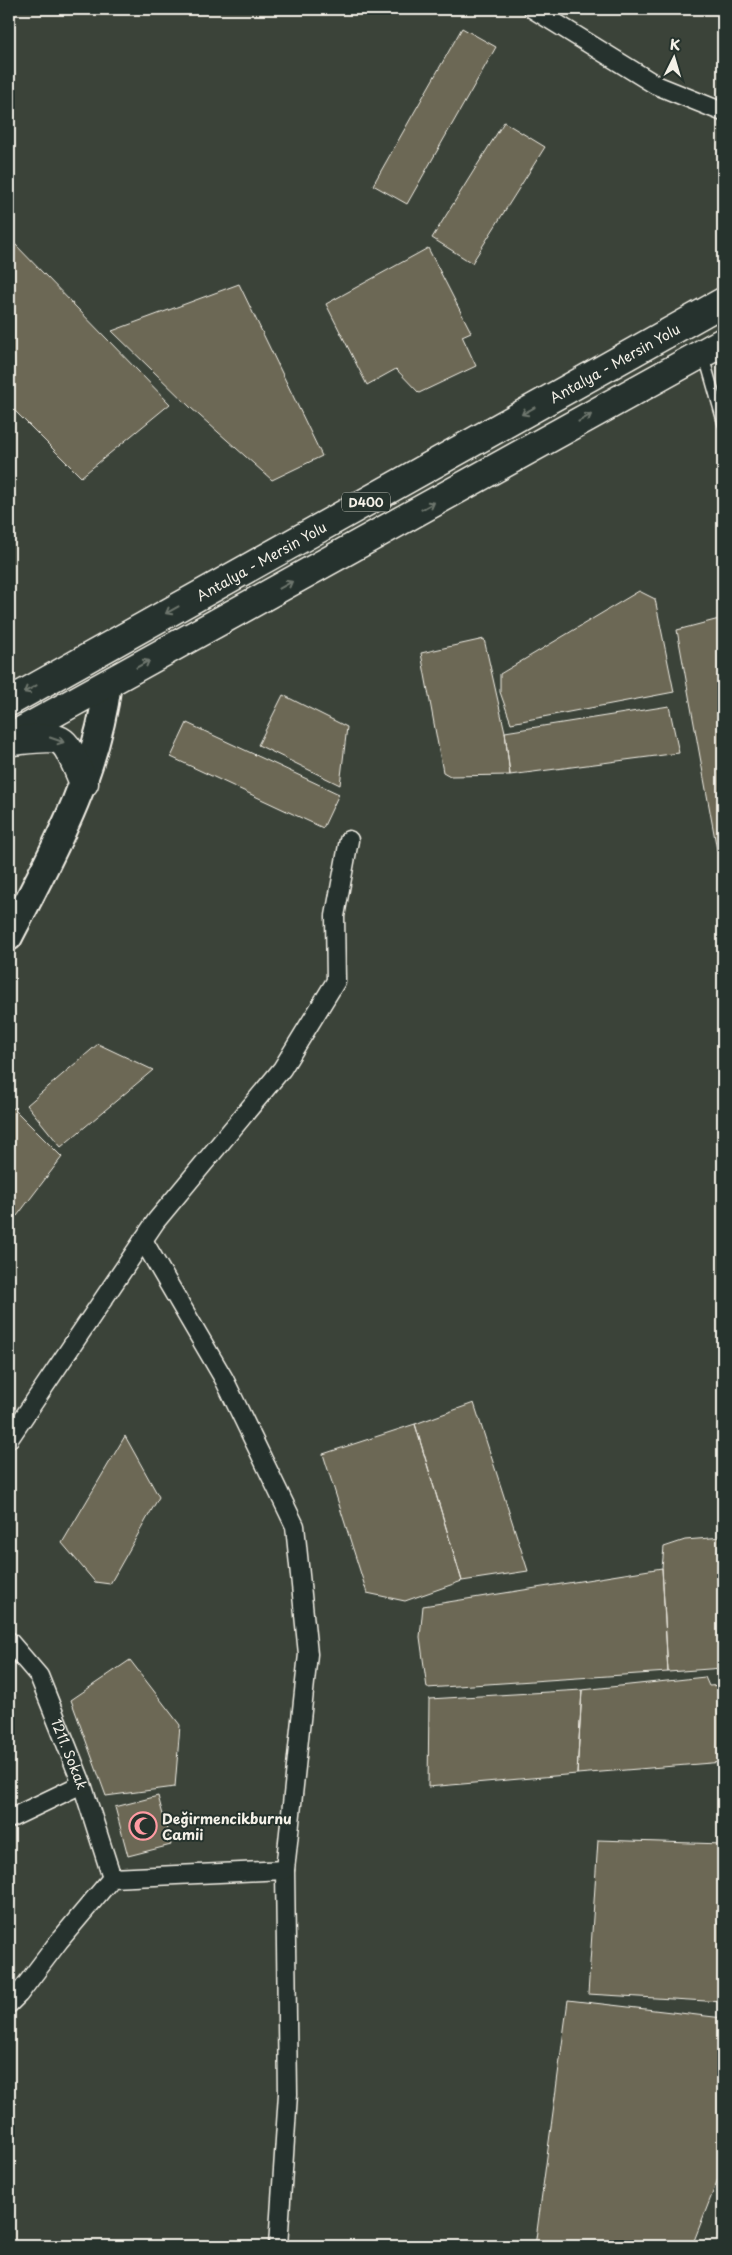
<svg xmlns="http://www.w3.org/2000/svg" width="732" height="2255" font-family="'Playpen Sans',sans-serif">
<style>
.building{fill:#6c6855;stroke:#f4f1e8}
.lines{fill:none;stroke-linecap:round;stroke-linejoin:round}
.lane-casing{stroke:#f4f1e8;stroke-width:12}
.street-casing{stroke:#f4f1e8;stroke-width:21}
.secondary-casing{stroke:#f4f1e8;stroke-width:30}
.highway-casing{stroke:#f4f1e8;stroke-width:31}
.lane{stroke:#26332d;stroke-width:9}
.street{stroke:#26332d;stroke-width:18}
.secondary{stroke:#26332d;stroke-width:26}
.highway{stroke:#26332d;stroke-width:28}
.oneway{stroke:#6e766e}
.labels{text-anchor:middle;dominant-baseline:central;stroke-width:4;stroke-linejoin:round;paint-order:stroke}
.shield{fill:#26332d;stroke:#b6b8b0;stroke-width:1}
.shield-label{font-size:12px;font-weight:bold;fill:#f4f1e8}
.street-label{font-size:14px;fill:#f4f1e8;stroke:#26332d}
.poi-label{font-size:14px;font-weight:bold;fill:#f4f1e8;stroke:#26332d;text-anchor:start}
</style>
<rect width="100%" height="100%" fill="#3b4339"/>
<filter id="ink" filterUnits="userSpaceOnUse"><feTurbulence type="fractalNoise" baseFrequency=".02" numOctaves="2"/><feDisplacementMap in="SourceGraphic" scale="10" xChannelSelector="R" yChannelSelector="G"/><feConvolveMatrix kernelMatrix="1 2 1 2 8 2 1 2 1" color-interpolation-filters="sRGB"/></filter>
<g filter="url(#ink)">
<!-- building -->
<path class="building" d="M462,28l34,19 -89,157 -34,-19z
M504,122l41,25 -73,116 -40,-25z
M13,242l157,162 -89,73 -72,-72v-159z
M428,248l43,84 -9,4 14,30 -57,27 -23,-24 -29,16 -41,-81z
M239,284l83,172 -50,24 -81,-72 -79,-77z
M639,591l16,8 19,93 -163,31 -11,-31v-18z
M723,618v265l-46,-253z
M484,639l21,93 5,43 -60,1 -7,-4 -22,-119z
M283,695l64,32 -7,58 -82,-40z
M669,706l10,47 -169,22 -5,-43z
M187,723l152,71 -16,34 -152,-71z
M98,1044l55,26 -92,77 -34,-42z
M9,1104l53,53 -45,59 -8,-8z
M474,1403l54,168 -66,10 -47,-157z
M415,1424l47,157 -57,20 -38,-8 -44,-139z
M125,1436l34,61 -49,87 -15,-2 -33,-39z
M723,1537v131l-55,4 -6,-104 2,-21 21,-7z
M662,1568l6,104 -241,16 -7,-51 3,-31z
M130,1660l50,65 -5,62 -69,9 -35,-96z
M705,1677l4,9 14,-1v77l-146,12 5,-84z
M582,1690l-5,84 -149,13 1,-88z
M158,1796l13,49 -43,11 -13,-49z
M598,1840l125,4v158l-135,-8z
M568,2000l155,18v148l-31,80h-157z"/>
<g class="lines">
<!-- lane casing -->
<g class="lane-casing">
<path id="lane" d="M704,357l19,67"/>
</g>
<!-- street casing -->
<g class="street-casing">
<g id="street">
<path d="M533,9l123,76 67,27"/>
<path d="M143,1240l81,139 71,147 13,128 -23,216 3,224 -10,152"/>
<path d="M9,1439l147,-218 126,-152 54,-88 -1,-65 14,-76"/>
<path id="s1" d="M9,1641l30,35 43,108 30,94"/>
<path d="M9,1819l73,-35"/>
<path d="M9,2004l10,-10 40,-53 53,-63 173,-8"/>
</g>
</g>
<!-- secondary casing -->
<g class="secondary-casing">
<path id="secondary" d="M9,937c42,-81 88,-162 99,-254"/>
</g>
<!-- highway casing -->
<g class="highway-casing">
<g id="highway">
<path id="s2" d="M9,702l714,-400"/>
<path d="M9,738l714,-396"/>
<path d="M13,741c55,-6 49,-8 71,42"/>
</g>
</g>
<!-- lane -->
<use href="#lane" class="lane"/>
<!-- street -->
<use href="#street" class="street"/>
<!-- secondary -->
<use href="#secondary" class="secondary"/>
<!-- highway -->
<use href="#highway" class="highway"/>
</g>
<!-- one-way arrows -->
<defs><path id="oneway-shaft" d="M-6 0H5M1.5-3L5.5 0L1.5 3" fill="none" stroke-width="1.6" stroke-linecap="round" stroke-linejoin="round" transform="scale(1.25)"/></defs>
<g class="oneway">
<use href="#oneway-shaft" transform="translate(528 411) rotate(151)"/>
<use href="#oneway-shaft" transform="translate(585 418) rotate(-29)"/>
<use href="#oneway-shaft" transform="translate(428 506) rotate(-29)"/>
<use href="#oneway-shaft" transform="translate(286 585) rotate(-29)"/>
<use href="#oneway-shaft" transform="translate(172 610) rotate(151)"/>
<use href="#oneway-shaft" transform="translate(143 664) rotate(-29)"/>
<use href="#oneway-shaft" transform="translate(30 689) rotate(151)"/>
<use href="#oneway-shaft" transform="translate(57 740) rotate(19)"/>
</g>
</g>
<!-- icons -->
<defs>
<g id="mosque-ring" transform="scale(1.4375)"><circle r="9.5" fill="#26332d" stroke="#ff9aa2" stroke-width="1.5"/><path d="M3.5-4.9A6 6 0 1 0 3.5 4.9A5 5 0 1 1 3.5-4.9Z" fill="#ff9aa2"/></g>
</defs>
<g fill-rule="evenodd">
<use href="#mosque-ring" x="143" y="1826"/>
</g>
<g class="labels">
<!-- shield labels -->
<rect class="shield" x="342" y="492.5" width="48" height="19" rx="4"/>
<g class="shield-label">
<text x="366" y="502">D400</text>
</g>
<!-- street labels -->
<g class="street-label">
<text stroke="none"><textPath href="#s2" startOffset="694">Antalya - Mersin Yolu</textPath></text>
<text stroke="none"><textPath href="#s2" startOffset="289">Antalya - Mersin Yolu</textPath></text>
<text stroke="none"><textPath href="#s1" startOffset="130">1211. Sokak</textPath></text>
</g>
<!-- poi labels -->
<g class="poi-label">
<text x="162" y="1818">Değirmencikburnu<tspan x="162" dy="16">Camii</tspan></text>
</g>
</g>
<!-- margin -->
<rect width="732" height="2255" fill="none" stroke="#26332d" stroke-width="30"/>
<rect x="15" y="15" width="702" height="2225" fill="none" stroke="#f4f1e8" stroke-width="2" filter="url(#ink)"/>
<!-- north arrow -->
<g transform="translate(674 58) rotate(5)" stroke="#26332d" stroke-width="4" paint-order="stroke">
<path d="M0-4L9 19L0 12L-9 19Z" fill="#f4f1e8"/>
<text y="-8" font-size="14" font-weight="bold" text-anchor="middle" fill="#f4f1e8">K</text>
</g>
</svg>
